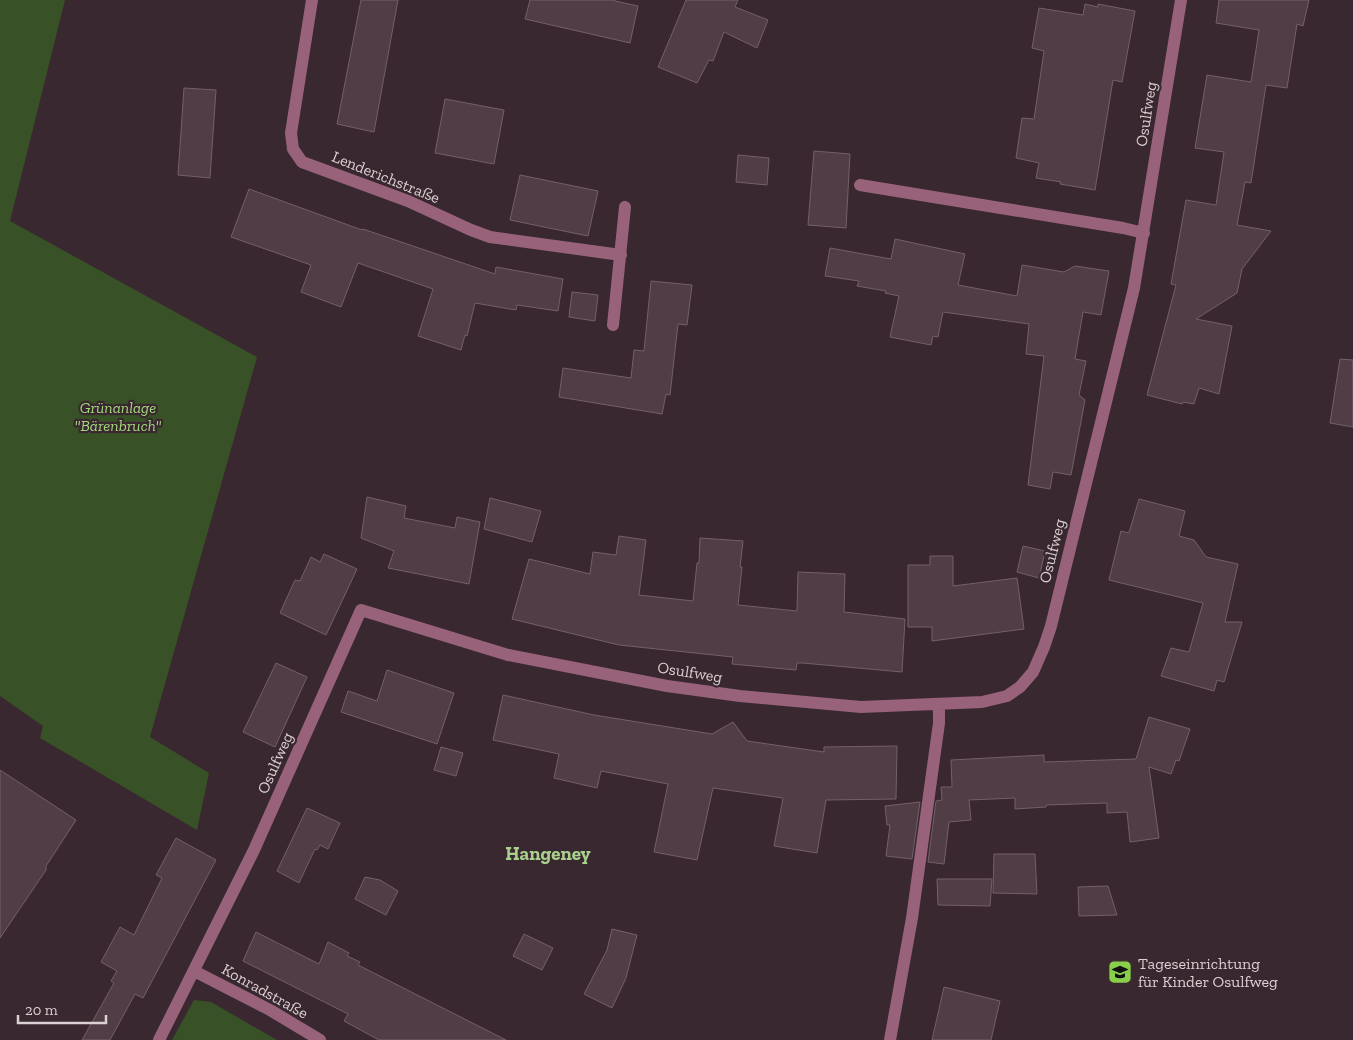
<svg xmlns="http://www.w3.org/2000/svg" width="1353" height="1040" font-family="'Zilla Slab',serif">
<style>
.green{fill:#395126}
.building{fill:#503d45;stroke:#736068}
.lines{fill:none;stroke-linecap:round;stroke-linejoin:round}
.minor{stroke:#98637a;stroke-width:12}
.labels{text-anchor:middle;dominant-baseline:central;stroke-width:4.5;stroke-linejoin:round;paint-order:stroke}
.street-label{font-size:16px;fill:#dbd0d4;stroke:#39282f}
.park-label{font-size:16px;font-style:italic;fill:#a4d97b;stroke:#39282f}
.poi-label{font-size:16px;fill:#dbd0d4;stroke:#39282f;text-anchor:start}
.quarter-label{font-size:19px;font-weight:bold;fill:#a9d08d;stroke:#39282f}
</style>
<rect width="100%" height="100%" fill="#39282f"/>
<!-- green -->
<path class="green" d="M0,0h65l-55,221 247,136 -107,380 59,36 -12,57 -157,-92 3,-12 -43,-30z
M194,1000l17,2 66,38h-105z"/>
<!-- building -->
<path class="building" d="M361,0h37l-24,132 -37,-8z
M530,0h81l27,6 -8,37 -105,-24z
M686,0h52l-3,7 33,13 -11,28 -33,-16 -11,29 -4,-1 -12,23 -39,-16z
M1219,0h90l-6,26 -6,-2 -10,64 -21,-3 -15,98 -6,-1 -8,43 34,6 -29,38 -5,24 -41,26 36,7 -13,68 -20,-6 -5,16 -11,-2 -1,2 -35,-9 29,-110 -5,-1 15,-84 30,5 8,-53 -29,-4 12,-73 44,7 8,-52 -43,-7z
M1085,4l13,3v-3l37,7 -13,71 -9,-2 -18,110 -35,-6 1,-2 -25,-4 3,-15 -23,-5 6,-40 12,1 10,-68 -12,-3 7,-40 44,7z
M184,88l32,2 -6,88 -32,-3z
M445,99l59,11 -10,54 -59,-11z
M814,151l36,3 -4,74 -38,-3z
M738,155l31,3 -2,27 -31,-3z
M520,175l78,16 -10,45 -78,-16z
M249,189l113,41 1,-1 132,45 1,-7 67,12 -5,32 -41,-6 -1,5 -41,-7 -8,33 -2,-1 -4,15 -43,-14 15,-47 -75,-26 -17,44 -40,-15 10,-27 -80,-28z
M895,239l70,15 -7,31 59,11 5,-31 42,7 11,-6 34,5 -8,44 -18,-3 -8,47 11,2 -7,34 6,5 -14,75 -18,-3 -3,17 -22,-4 16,-129 -18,-2 3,-30 -86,-12 -5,25 -5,-1 -2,9 -41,-8 9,-41 -14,-3 1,-2 -29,-5 2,-5 -34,-5 5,-28 61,11z
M651,281l41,4 -5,40 -9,-1 -8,71 -4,-1 -4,20 -103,-17 4,-29 68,10 3,-28 10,1z
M572,292l26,3 -3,26 -26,-4z
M1340,359l13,1v67l-23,-4z
M367,497l39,9 -2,12 51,10 2,-11 23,5 -11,62 -81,-16 6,-17 -33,-13z
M490,498l51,13 -9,31 -48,-13z
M1139,499l46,12 -6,25 15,4 12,17 32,7 -13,58h17l-18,60 -7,-2 -3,11 -53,-15 10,-28 18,4 14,-49 -94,-23 12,-49 8,2z
M619,536l27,4 -7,55 54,6 4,-38h2l1,-25 43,3 -3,26h2l-4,38 59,6 1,-39 47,2 -1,38 61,7 -3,53 -99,-9h-6l-1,7 -64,-6 1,-7 -114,-12 -107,-26 17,-60 61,15 3,-22 23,3z
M1023,546l22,5 -6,27 -22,-6z
M324,554l33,15 -31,66 -46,-22 15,-33 5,1 11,-24 9,5z
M930,556h23v30l64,-8 7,51 -92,12v-14h-24v-62h22z
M276,663l31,14 -32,70 -32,-15z
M387,670l67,23 -17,51 -96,-32 7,-21 29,10z
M503,695l91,20 118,19 21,-12 14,19 77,11v-5l73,-1 -1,53 -70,1 -9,53 -43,-7 9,-48 -70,-10 -16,72 -43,-8 14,-68 -67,-13 -4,17 -43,-10 5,-24 -66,-14z
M1149,717l41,12 -11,32 -3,-1 -5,14 -22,-7 10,71 -29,4 -3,-30 -20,1v-10l-61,2v2l-31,2v-11l-46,2 2,20 -22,2 -5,42 -16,-2 8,-61 6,-1 -1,-13h11l-1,-27 93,-5v7l92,-3z
M441,747l22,6 -7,23 -22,-6z
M0,770l76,50 -30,46v4l-46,68z
M920,802l-8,57 -26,-3 4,-31h-3l-2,-19z
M307,808l33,15 -12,26 -8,-4 -3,5 -2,-1 -16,34 -22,-12z
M176,838l40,22 -73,138 -8,-4 -25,46h-28l32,-57 -3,-2 6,-10 -16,-9 19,-35 14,8 28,-57 -6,-3z
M994,854h41l2,40 -44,-1z
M365,877l15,3 18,11 -12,24 -31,-16z
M937,879h55l-2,27 -52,-1z
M1108,886l9,29 -38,1 -1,-29z
M612,929l25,6 -11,43 -14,30 -28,-14 23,-44z
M256,932l63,32 9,-22 21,11 -2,3 13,6 -2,3 148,75h-127l-35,-19 4,-7 -105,-53z
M524,934l29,14 -11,22 -29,-14z
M944,987l56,14 -9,39h-59z"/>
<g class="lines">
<!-- minor -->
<path class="minor" d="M312,0l-21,133 2,16 9,13 106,39 63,29 19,7 131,18
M860,185l263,43 21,5
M613,325l12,-118
M194,971l76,39 50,30
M159,1040l95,-190 107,-240 147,45 159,31 73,10 121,11 121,-5 25,-6 13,-9 13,-15 11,-25 7,-21 83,-338 47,-288
M890,1040l22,-122 27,-195v-19"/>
</g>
<!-- icons -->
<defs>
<g id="school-square" transform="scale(1.25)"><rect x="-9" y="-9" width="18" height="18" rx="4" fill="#89cf49" stroke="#39282f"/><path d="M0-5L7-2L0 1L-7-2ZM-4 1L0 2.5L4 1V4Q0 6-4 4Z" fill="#111"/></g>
</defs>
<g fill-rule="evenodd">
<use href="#school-square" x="1120" y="972"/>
</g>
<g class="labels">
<!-- street labels -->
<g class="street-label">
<text transform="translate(1146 114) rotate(-81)">Osulfweg</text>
<text transform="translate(386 177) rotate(22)">Lenderichstraße</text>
<text transform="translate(1052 551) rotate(-76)">Osulfweg</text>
<text transform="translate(690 672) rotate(9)">Osulfweg</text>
<text transform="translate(275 763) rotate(-66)">Osulfweg</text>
<text transform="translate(265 991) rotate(29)">Konradstraße</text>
</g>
<!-- park labels -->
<g class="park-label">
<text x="118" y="407">Grünanlage<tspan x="118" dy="18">"Bärenbruch"</tspan></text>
</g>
<!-- poi labels -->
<g class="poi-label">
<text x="1138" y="963">Tageseinrichtung<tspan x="1138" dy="18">für Kinder Osulfweg</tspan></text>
</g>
<!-- quarter labels -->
<g class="quarter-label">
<text x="548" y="853">Hangeney</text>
</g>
</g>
<!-- scale -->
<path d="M18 1015v8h88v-8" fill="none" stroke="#dbd0d4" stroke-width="2.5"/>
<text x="25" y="1015" font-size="15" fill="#dbd0d4" stroke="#39282f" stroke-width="4" paint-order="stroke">20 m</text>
</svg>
